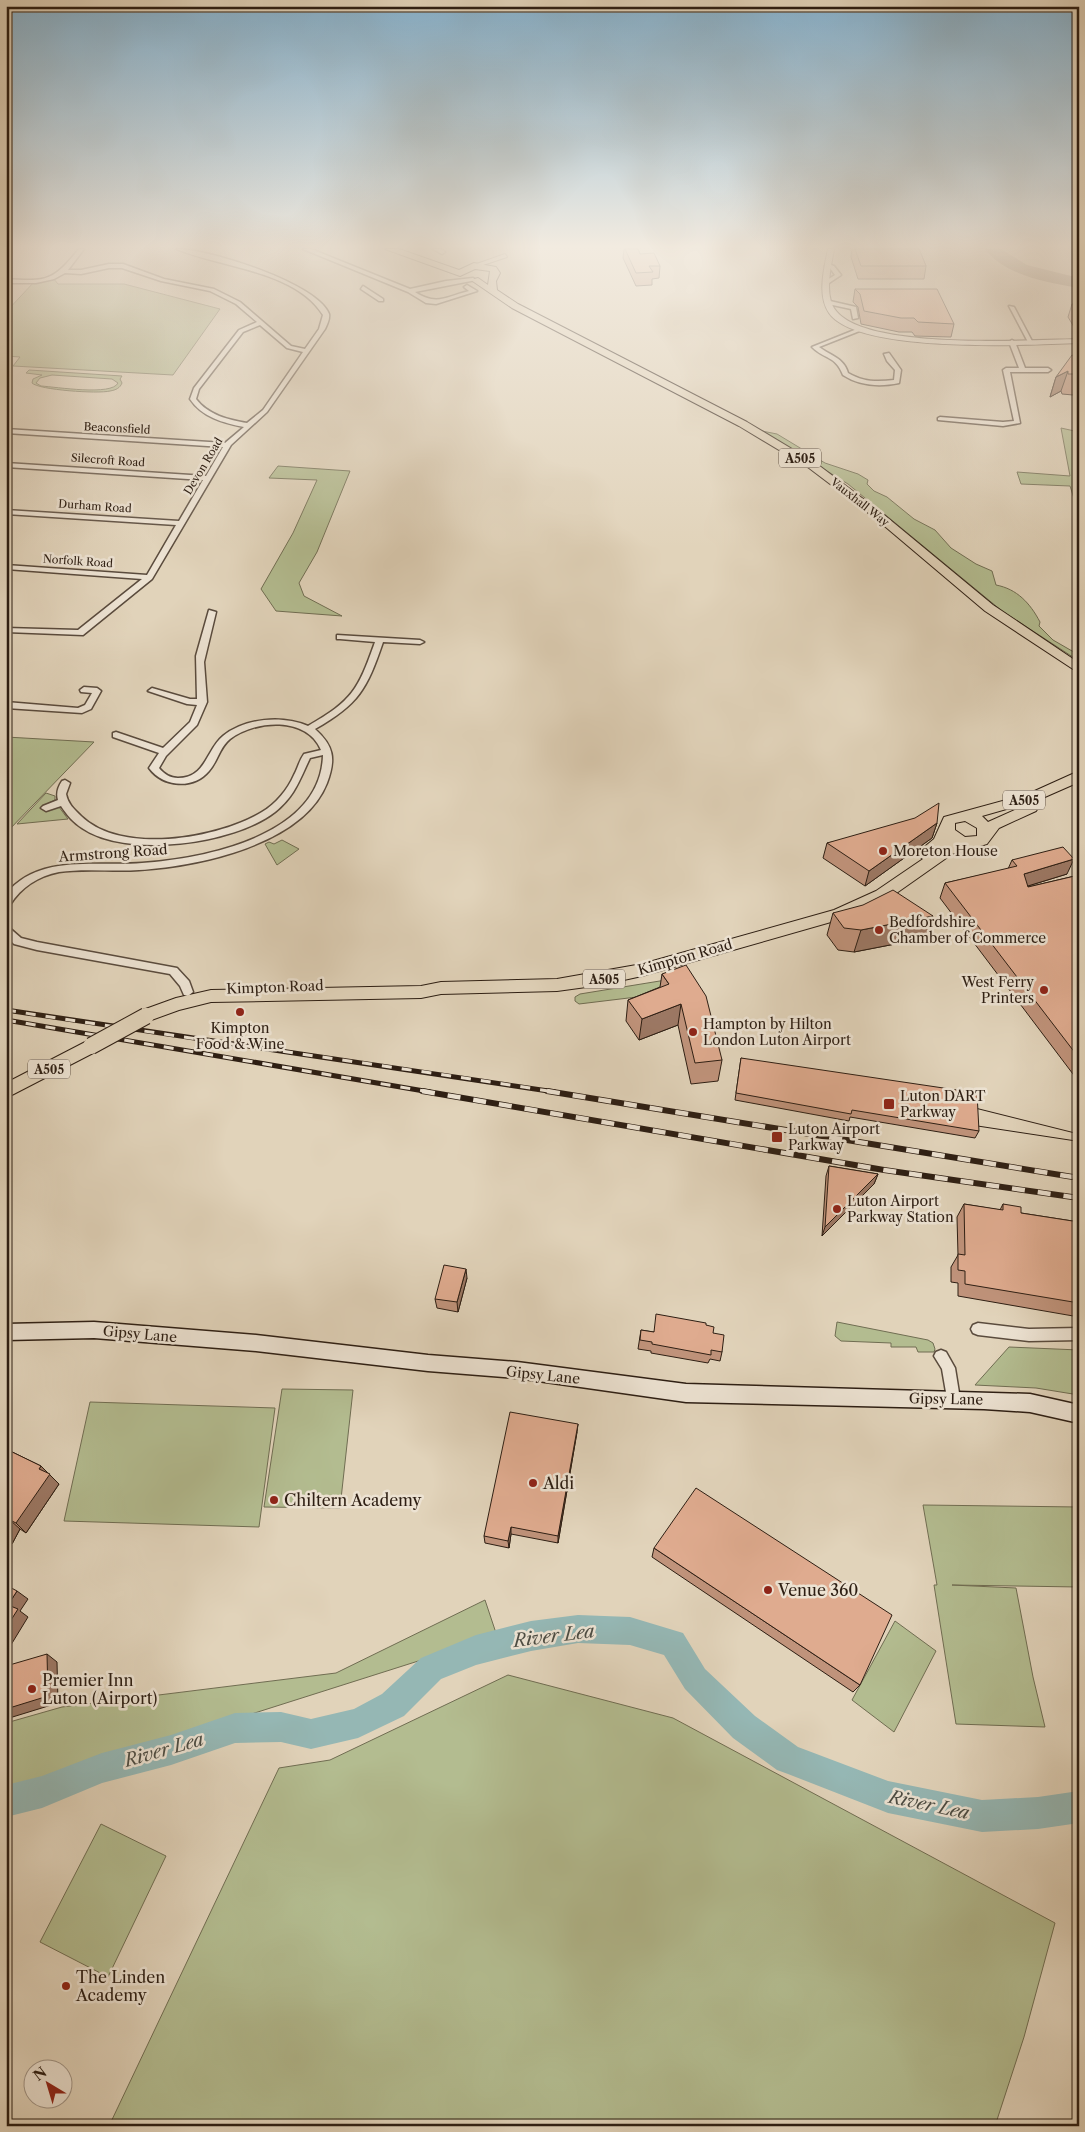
<svg xmlns="http://www.w3.org/2000/svg" width="1085" height="2132" font-family="'Libre Caslon Text',serif">
<style>
.green{fill:#b3bc90;stroke:#706d52;fill-rule:evenodd}
.lines{fill:none;stroke-linecap:round;stroke-linejoin:round}
.river{fill:#95b7b4;fill-rule:evenodd}
.taxiway{fill:#877866;fill-rule:evenodd}
.minor-casing{stroke:#5a4b3d;stroke-width:3}
.tertiary-casing{stroke:#5a4b3d;stroke-width:2}
.secondary-casing{stroke:#2d1e13;stroke-width:3}
.primary-casing{stroke:#2d1e13;stroke-width:2}
.trunk-casing{stroke:#2d1e13;stroke-width:2}
.minor{fill:#ece2d2;fill-rule:evenodd}
.tertiary{fill:#ece2d2;fill-rule:evenodd}
.secondary{fill:#ece2d2;fill-rule:evenodd}
.primary{fill:#e1d3ba;fill-rule:evenodd}
.trunk{fill:#e1d3ba;fill-rule:evenodd}
.tram{stroke:#2d1e13;stroke-width:1}
.rail-far1-casing{stroke:#2d1e13;stroke-width:5}
.rail-casing{stroke:#2d1e13;stroke-width:6}
.rail-far1{stroke:#ece2d2;stroke-width:3;stroke-dasharray:10;stroke-linecap:butt}
.rail{stroke:#ece2d2;stroke-width:4.5;stroke-dasharray:13;stroke-linecap:butt}
.trunk-bridge-casing{stroke:#2d1e13;stroke-width:18;stroke-linecap:butt}
.trunk-bridge{stroke:#e1d3ba;stroke-width:16}
.wall{fill:#c0937b;stroke:#2d1e13}
.shaded-wall{fill:#9c7864;stroke:#2d1e13}
.building{fill:#dfab8f;stroke:#2d1e13}
.poi-dot{fill:#8f2418;stroke:#ece2d2;stroke-width:2}
.labels{text-anchor:middle;dominant-baseline:central;stroke-width:5;stroke-linejoin:round;paint-order:stroke}
.far-street-label{font-size:11px;fill:#2d1e13;stroke:#ece2d2}
.shield{fill:#ece2d2;stroke:#66594c;stroke-width:1}
.shield-label{font-size:12px;font-weight:bold;fill:#2d1e13}
.poi-label{font-size:14px;fill:#2d1e13;stroke:#ece2d2;text-anchor:start}
.street-label{font-size:14px;fill:#2d1e13;stroke:#ece2d2}
.near-poi-label{font-size:16px;fill:#2d1e13;stroke:#ece2d2;text-anchor:start}
.near-water-label{font-size:18px;font-style:italic;fill:#4c4c43;stroke:#ece2d2}
</style>
<rect width="100%" height="100%" fill="#e1d3ba"/>
<filter id="stains"><feTurbulence type="fractalNoise" baseFrequency=".004" numOctaves="4"/><feColorMatrix values="0 0 0 0 .2 0 0 0 0 .09 0 0 0 0 .02 0 0 0 .5 -.17"/></filter>
<radialGradient id="worn" r=".72"><stop offset=".6" stop-color="#630" stop-opacity="0"/><stop offset="1" stop-color="#630" stop-opacity=".3"/></radialGradient>
<!-- green -->
<path class="green" d="M54,279l4,5h66l96,25 -47,66 -160,-9 7,-9 -14,-1v-44l28,-30z
M29,370l93,6 -2,3 2,4c-2,5 -6,7 -12,8 -12,3 -71,-1 -78,-8l1,-4 9,-4 -16,-2zM52,375l60,4 6,4c-6,13 -62,4 -77,3l-5,-3 4,-5z
M1061,428l18,4v82l-9,-28 -49,-2 -4,-12 53,4z
M762,431l15,3 48,29 33,11 10,6 -1,4 7,7 13,6 27,22 21,11 16,18 25,16 16,7 4,14c21,4 34,18 44,37l-1,4 14,14 26,15v6l-77,-50 -154,-127z
M278,466l72,5 -33,81 -18,31 5,13 38,20 -66,-5 -15,-22 32,-56 24,-53 -48,-2z
M6,737l88,5 -88,91z
M46,793l9,3v4l-10,5 2,4 12,-2 9,12 -51,5z
M282,840l17,9 -22,16 -12,-21 4,-2 5,2z
M672,979l4,2 -31,15 -66,8 -4,-3v-4l5,-3z
M837,1322l91,18 5,3 2,6 -1,3h-16l-2,-5h-25v-4l-50,-2 -6,-5z
M1009,1347l70,3v45l-43,-7 -61,-3z
M282,1389l71,1 -13,118 -76,-1z
M90,1402l185,6 -16,119 -195,-6z
M923,1505l156,2v80l-127,-2 64,3 17,89 12,50 -89,-3 -22,-139h3z
M485,1600l12,36 -491,156v-69l56,-16 274,-34z
M895,1621l41,30 -42,81 -42,-32z
M508,1675l165,43 382,205 -31,114 -29,89h-886l170,-358 51,-8z
M101,1824l65,32 -58,121 -68,-35z"/>
<g class="lines">
<!-- river -->
<path class="river" d="M578,1615l52,2 53,16 22,36 50,47 43,31 90,34 94,19 56,-3 41,-6v32l-41,6 -56,3 -94,-19 -100,-39 -11,-4 -44,-32 -48,-49 -21,-34 -34,-10 -52,-2 -47,8 -55,14 -35,14 -37,37 -46,22 -47,11 -30,-7 -46,1 -64,22 -69,18 -60,25 -36,9v-32l36,-9 60,-23 69,-18 64,-22 46,-1 30,7 43,-10 28,-15 39,-36 55,-23 55,-14z"/>
<!-- taxiway -->
<path class="taxiway" d="M985,249h16l26,16 52,13v10c-31,-6 -74,-12 -94,-39z"/>
<!-- minor casing -->
<g class="minor-casing">
<path id="minor" d="M79,249h5l-16,21h13l28,-6h14l41,15 50,10 26,13 51,44 14,3 14,-20 4,-14c-28,-45 -102,-47 -146,-66 31,0 140,34 152,65 1,5 -2,11 -4,15l-58,83 -36,33 -79,134 -69,56 -77,-3v-4l72,2 64,-51 -136,-10v-4l141,10 29,-50 -170,-11v-4l173,11 24,-41 -197,-13v-4l200,13 17,-29 -217,-14v-4l219,14 19,-16c-21,-4 -42,-10 -54,-28l4,-11 45,-58 18,-8 -21,-18 -26,-13 -49,-10 -39,-13h-13l-28,6 -16,-1 -11,6 -18,4h-30v-4c41,3 47,2 73,-30zM260,325l27,23 16,4 -40,58 -16,13c-18,-3 -39,-8 -51,-24l3,-10 44,-57z
M303,249h8l99,40 36,-8 27,-3 3,2 -61,12c22,14 30,5 54,-1l-5,-4 3,-2 10,6 -41,13 -10,-1 -18,-11z
M433,249h8l4,3 -3,2z
M828,264l6,2 7,9 -15,10 -2,-3 11,-7 -5,-7 -5,-2z
M363,286l20,13v2h-4l-18,-12z
M830,301l26,6 2,11 -5,1 -2,-10 -23,-5z
M1009,306l5,1 19,36 -5,-1z
M857,329l5,1 -43,17c12,9 25,11 29,26 15,9 29,9 46,7l1,-10 -8,-9 -3,-7 5,-1 12,17 -2,13c-19,4 -39,3 -56,-8 -8,-20 -18,-15 -31,-28z
M1012,340l3,2 10,26h23l3,2 -3,2h-38l10,51 -17,3 -65,-6v-2l2,-1 63,5 11,-1 -11,-51 3,-2h13l-10,-26z
M209,610l7,2 -12,50 3,40 -10,23 -31,31 -7,12c5,6 11,10 19,10 28,0 28,-28 45,-42 22,-18 59,-21 85,-10 45,-26 50,-36 67,-84l-35,-3h-3v-4l83,5 4,2 -4,2 -37,-2c-16,47 -24,62 -68,87 19,17 21,30 12,54 -24,62 -129,83 -188,87 -26,2 -54,-2 -80,2 -20,4 -38,15 -49,33h-4v-11c33,-41 91,-27 136,-31 64,-5 179,-27 181,-108l-13,3c-10,21 -15,38 -35,54 -41,32 -148,47 -193,16 -8,-5 -16,-14 -21,-22l-15,5 -5,-3 2,-2 15,-6c-2,-7 0,-13 4,-19l3,-1 5,3 -4,11c2,10 8,15 15,22 40,39 136,23 181,-4 14,-8 26,-23 32,-37 4,-7 5,-14 10,-21l17,-4c-14,-34 -66,-30 -91,-11 -11,9 -12,22 -21,32 -16,19 -46,16 -60,-3l10,-15 -46,-16v-4l3,-1 47,16 27,-26 7,-17 -10,-1 -39,-13 4,-3 38,11h7l-1,-43z
M84,687l13,1 4,3 -10,18 -9,4 -76,-5v-6l72,6 7,-3 7,-12 -11,-1 -1,-2z
M6,925l15,13 16,4 140,26 12,13 4,11 -5,4 -4,-1 -4,-9 -10,-12 -133,-24 -23,-6 -8,-8z
M978,1323l51,6 50,-1v12l-50,1 -51,-6 -5,-2 -2,-4 2,-4z
M941,1350l5,2 9,16 5,31 -2,5 -5,2 -5,-2 -6,-35 -8,-13 2,-4z"/>
</g>
<!-- tertiary casing -->
<g class="tertiary-casing">
<path id="tertiary" d="M828,249h6c-3,18 -11,48 3,63 33,38 191,28 242,27v4c-49,2 -222,11 -250,-30 -12,-18 -5,-44 -1,-64z
M505,254l2,3 -33,11 -3,-2z"/>
</g>
<!-- secondary casing -->
<g class="secondary-casing">
<path id="secondary" d="M94,1322l162,13 172,20 89,7 169,22 344,10 49,11v18l-49,-11 -46,-3 -298,-7 -169,-24 -89,-7 -172,-20 -162,-13 -88,2v-16z"/>
</g>
<!-- primary casing -->
<g class="primary-casing">
<path id="primary" d="M385,249h14l60,21 15,-7 22,4 4,6 -4,8 1,9 21,14 229,118 70,42 66,50 110,91 86,58v10l-94,-62 -110,-93 -66,-50 -70,-42 -227,-118 -41,-28 7,-2 10,7 2,-14 -15,-2 -15,7z"/>
</g>
<!-- trunk casing -->
<g class="trunk-casing">
<path id="trunk" d="M1079,771v11l-41,18 -56,16 6,6 38,-17h10l2,3 -2,3 -37,17 -12,16 -35,10 -64,45 -43,19 -203,58 -41,9 -44,6 -116,3 -20,4 -210,4 -32,8 -33,12 -6,-1 -2,-5 2,-5 36,-13 35,-8 210,-4 20,-4 116,-3 85,-15 192,-54 42,-19 47,-32 -7,-5 18,-15 10,-22 84,-23zM965,821l12,7v8l-12,1 -10,-7v-7z
M91,1039l6,2 3,5 -3,5 -91,47v-15z"/>
</g>
<!-- minor -->
<use href="#minor" class="minor"/>
<!-- tertiary -->
<use href="#tertiary" class="tertiary"/>
<!-- secondary -->
<use href="#secondary" class="secondary"/>
<!-- primary -->
<use href="#primary" class="primary"/>
<!-- trunk -->
<use href="#trunk" class="trunk"/>
<!-- tram -->
<path class="tram" d="M971,1107l108,27
M971,1125l105,16"/>
<!-- rail-far1 casing -->
<g class="rail-far1-casing">
<path id="rail-far1" d="M6,1010c183,29 366,53 549,82
M6,1020l424,72"/>
</g>
<!-- rail casing -->
<g class="rail-casing">
<path id="rail" d="M422,1091l462,79 195,28
M547,1091l532,87"/>
</g>
<!-- rail-far1 -->
<use href="#rail-far1" class="rail-far1"/>
<!-- rail -->
<use href="#rail" class="rail"/>
<!-- trunk-bridge casing -->
<g class="trunk-bridge-casing">
<path id="trunk-bridge" d="M91,1046l55,-30"/>
</g>
<!-- trunk-bridge -->
<use href="#trunk-bridge" class="trunk-bridge"/>
</g>
<!-- wall -->
<path class="wall" d="M624,249h14l2,5 20,12 -1,12 -7,1v6l-16,1 -13,-28z
M852,249h67l7,17 -2,13h-66l-7,-22z
M855,289l99,35 -3,13 -36,-1 -3,-4h-13l-38,-8 -3,-17 -5,-5z
M1072,304h7v23h-5l-6,-10z
M1079,358v18l-6,19 -11,-1 -1,-3 -11,6 6,-20z
M937,823l-5,15 -67,48 -42,-28 4,-15z
M1012,860l55,14 -39,12v1l51,-12v207l-139,-184 5,-15 63,-14z
M833,913l93,25 -72,14 -16,-2 -11,-15z
M662,974l60,86 -4,21 -27,3 -13,-59 -39,15 -13,-19 2,-21 32,-13z
M741,1058l238,73 -4,7 -125,-21 -1,4 -114,-21z
M829,1166l49,8 -4,10 -52,52 4,-60z
M964,1204l36,6 3,-6 18,9 58,9v95l-121,-21v-13l-7,-1v-15l7,-12 -1,-38z
M467,1278l-9,34 -21,-4 -2,-9z
M706,1325l7,8 9,19 -2,9 -10,-2 -2,4 -57,-10v-2l-13,-2 3,-19 12,2z
M577,1432l-19,111 -47,-9 -2,14 -24,-5 -1,-7z
M6,1449l35,17 18,18 -33,49 -6,-4 -8,15 -5,-2 -1,1z
M654,1548l206,137 -7,7 -201,-135z"/>
<!-- shaded-wall -->
<path class="shaded-wall" d="M1079,363v11l-3,-9z
M1068,371l-7,20 -11,6 6,-20z
M937,823l-5,15 -67,48 4,-15z
M1074,859l-7,15 -49,15 6,-15z
M933,916l-7,22 -72,14 7,-22z
M681,1004l-3,21 -39,15 3,-21z
M878,1174l-4,10 -52,52 3,-9z
M466,1269l1,9 -9,34 -1,-10z
M578,1424l-1,8 -19,111v-7z
M41,1466l18,18 -33,49 -10,-10 23,-54z
M10,1520l10,9 -8,15 -6,-5v-13z
M511,1527v7l-2,14 -1,-7z
M17,1591l11,8 -8,12 8,6 -22,36v-25l2,-23z
M47,1654l10,8 1,41 -52,16v-10z"/>
<!-- building -->
<path class="building" d="M625,249h13l2,5 14,-1 6,13h-11l4,6 -17,1z
M855,249h64l7,17h-65z
M855,289h82l17,35 -36,-2 -4,-4h-13l-37,-7 -4,-17z
M1072,304h7v9z
M1072,355l7,3v5l-3,2 3,9h-11v-3l-12,6z
M939,803l-2,20 -68,48 -42,-28 88,-25z
M1063,847l11,12 -50,15 4,13 51,-12v183l-134,-175 72,-17 -5,-6z
M893,890l40,26 -72,14 -17,-2 -11,-15 30,-8z
M686,965l20,31 16,64 -27,3 -14,-59 -39,15 -14,-19 41,-16 -7,-10z
M741,1058l236,35 2,38 -127,-21 -1,4 -115,-21z
M829,1166l49,8 -53,53z
M964,1204l39,6v-6l18,3v6l58,9v81l-114,-19v-13l-7,-1v-16l7,1z
M444,1265l22,4 -9,33 -22,-3z
M656,1314l50,9v2l8,2 -1,6 11,2 -2,17 -11,-2v5l-59,-11v-2l-12,-2 1,-10 13,2z
M510,1412l68,12 -20,112 -47,-9 -3,14 -24,-5z
M6,1449l35,17 -2,3 11,5 -34,49 -6,-3 -4,6z
M696,1488l196,127 -32,70 -206,-137z
M6,1585l11,6 -9,14 10,4 -12,19z
M47,1654l1,42 -42,13v-43z"/>
<!-- sky -->
<linearGradient id="sky" x2="0" y2="1"><stop stop-color="#87b5d3"/><stop offset="0.45" stop-color="#f2ebe0"/><stop offset="1" stop-color="#f2ebe0" stop-opacity="0"/></linearGradient>
<rect width="1085" height="548" fill="url(#sky)"/>
<!-- markers -->
<g class="poi-dot">
<circle cx="883" cy="851" r="5"/>
<circle cx="879" cy="930" r="5"/>
<circle cx="1044" cy="990" r="5"/>
<circle cx="240" cy="1012" r="5"/>
<circle cx="693" cy="1032" r="5"/>
<rect x="883" y="1098" width="12" height="12" rx="2.5"/>
<rect x="771" y="1131" width="12" height="12" rx="2.5"/>
<circle cx="837" cy="1209" r="5"/>
<circle cx="533" cy="1483" r="5"/>
<circle cx="274" cy="1500" r="5"/>
<circle cx="768" cy="1590" r="5"/>
<circle cx="32" cy="1689" r="5"/>
<circle cx="66" cy="1986" r="5"/>
</g>
<g class="labels">
<!-- far-street labels -->
<g class="far-street-label">
<text transform="translate(117 428) rotate(3)">Beaconsfield</text>
<text transform="translate(108 460) rotate(4)">Silecroft Road</text>
<text transform="translate(203 466) rotate(-59)">Devon Road</text>
<text transform="translate(860 502) rotate(38)">Vauxhall Way</text>
<text transform="translate(95 506) rotate(4)">Durham Road</text>
<text transform="translate(78 561) rotate(4)">Norfolk Road</text>
</g>
<!-- shield labels -->
<g class="shield">
<rect x="779" y="448.5" width="42" height="19" rx="4"/>
<rect x="1003" y="790.5" width="42" height="19" rx="4"/>
<rect x="583" y="969.5" width="42" height="19" rx="4"/>
<rect x="28" y="1059.5" width="42" height="19" rx="4"/>
</g>
<g class="shield-label">
<text x="800" y="458">A505</text>
<text x="1024" y="800">A505</text>
<text x="604" y="979">A505</text>
<text x="49" y="1069">A505</text>
</g>
<!-- poi labels -->
<g class="poi-label">
<text x="893" y="851">Moreton House</text>
<text x="889" y="922">Bedfordshire<tspan x="889" dy="16">Chamber of Commerce</tspan></text>
<text x="1034" y="982" text-anchor="end">West Ferry<tspan x="1034" dy="16">Printers</tspan></text>
<text x="703" y="1024">Hampton by Hilton<tspan x="703" dy="16">London Luton Airport</tspan></text>
<text x="240" y="1028" text-anchor="middle">Kimpton<tspan x="240" dy="16">Food &amp; Wine</tspan></text>
<text x="900" y="1096">Luton DART<tspan x="900" dy="16">Parkway</tspan></text>
<text x="788" y="1129">Luton Airport<tspan x="788" dy="16">Parkway</tspan></text>
<text x="847" y="1201">Luton Airport<tspan x="847" dy="16">Parkway Station</tspan></text>
</g>
<!-- street labels -->
<g class="street-label">
<text transform="translate(113 853) rotate(-4)">Armstrong Road</text>
<text transform="translate(685 957) rotate(-16)">Kimpton Road</text>
<text transform="translate(275 987) rotate(-2)">Kimpton Road</text>
<text transform="translate(140 1334) rotate(5)">Gipsy Lane</text>
<text transform="translate(543 1375) rotate(6)">Gipsy Lane</text>
<text transform="translate(946 1399) rotate(1)">Gipsy Lane</text>
</g>
<!-- near-poi labels -->
<g class="near-poi-label">
<text x="543" y="1483">Aldi</text>
<text x="284" y="1500">Chiltern Academy</text>
<text x="778" y="1590">Venue 360</text>
<text x="42" y="1680">Premier Inn<tspan x="42" dy="18">Luton (Airport)</tspan></text>
<text x="76" y="1977">The Linden<tspan x="76" dy="18">Academy</tspan></text>
</g>
<!-- near-water labels -->
<g class="near-water-label">
<text transform="translate(554 1636) rotate(-7)">River Lea</text>
<text transform="translate(164 1750) rotate(-16)">River Lea</text>
<text transform="translate(929 1805) rotate(12)">River Lea</text>
</g>
</g>
<!-- margin -->
<rect width="1085" height="2132" fill="none" stroke="#e1d3ba" stroke-width="25"/>
<rect x="8" y="8" width="1070" height="2117" fill="none" stroke="#2d1e13" stroke-width="2.5"/>
<rect x="12" y="12" width="1060" height="2107" fill="none" stroke="#2d1e13"/>
<!-- north arrow -->
<g transform="translate(48 2084) rotate(322)"><circle r="24" fill="#ece2d2" stroke="#a09486"/>
<path d="M0-4L9 19L0 12L-9 19Z" fill="#8f2418"/>
<text y="-8" font-size="14" font-weight="bold" text-anchor="middle" fill="#2d1e13">N</text>
</g>
<rect width="100%" height="100%" filter="url(#stains)"/>
<rect width="100%" height="100%" fill="url(#worn)"/>
</svg>
